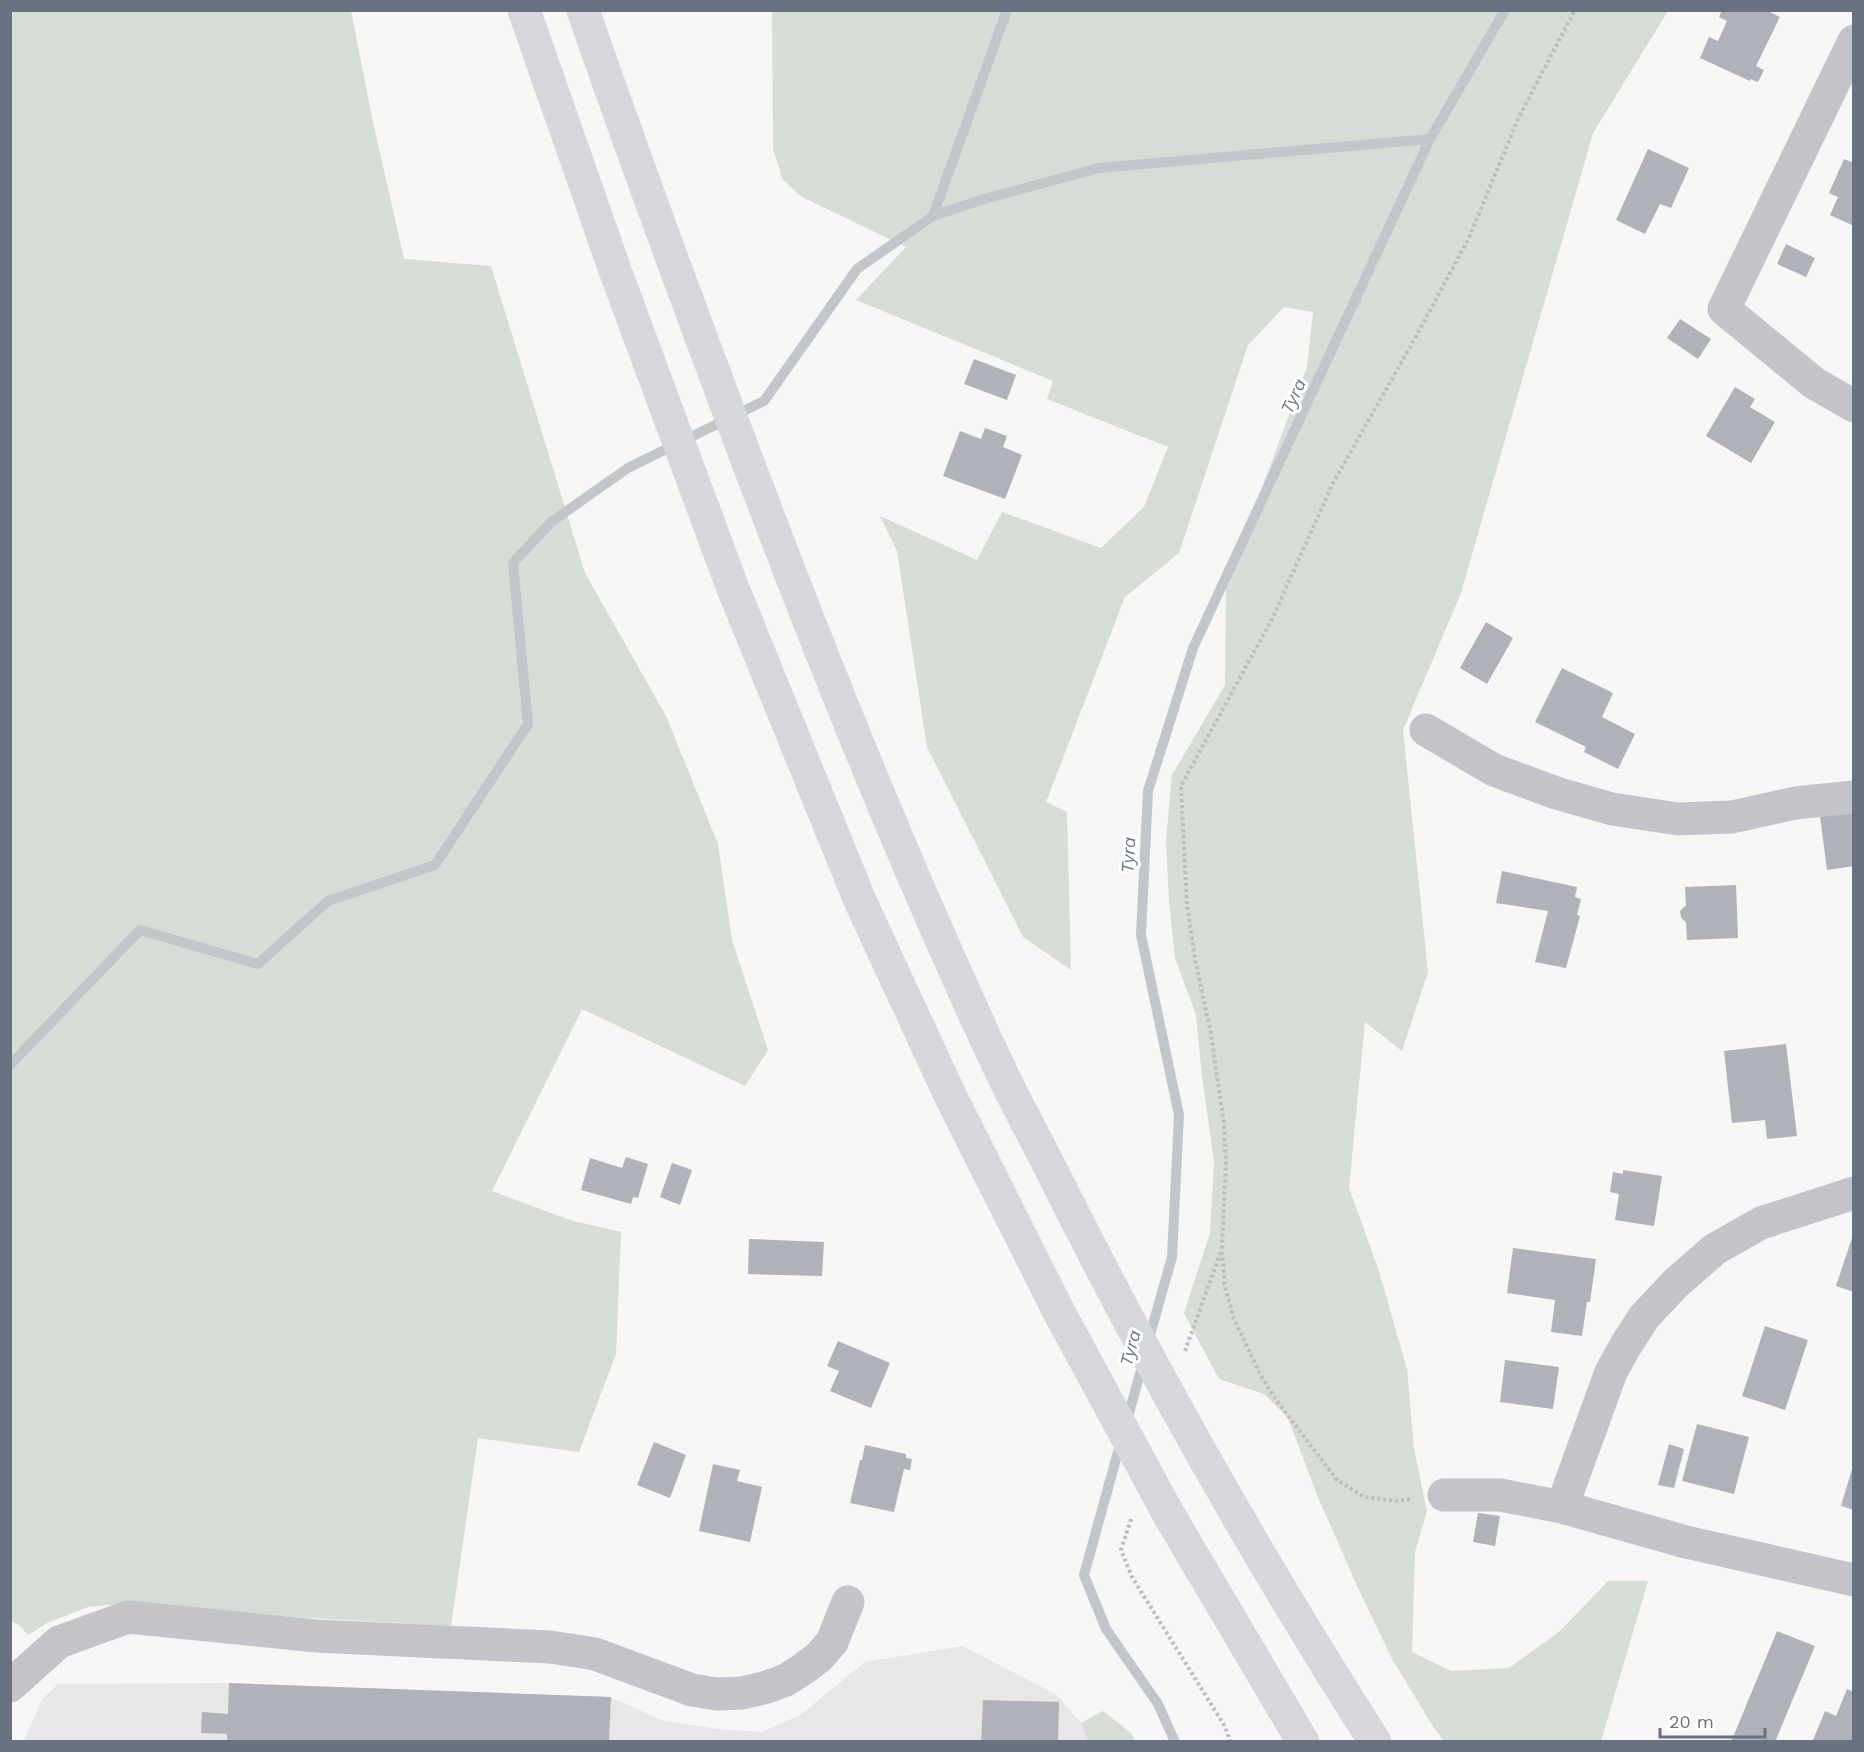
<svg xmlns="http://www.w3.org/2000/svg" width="1864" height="1752" font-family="'Work Sans',sans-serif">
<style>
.built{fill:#e7e7e7}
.green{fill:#d6ddd5}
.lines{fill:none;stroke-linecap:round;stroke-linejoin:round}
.stream{stroke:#c1c6cd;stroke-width:10}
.building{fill:#afb2b9}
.path{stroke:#bcbdc0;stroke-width:4;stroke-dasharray:3 3;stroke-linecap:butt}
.minor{stroke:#c2c4c9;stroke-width:33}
.highway{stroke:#d5d7dc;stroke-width:33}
.labels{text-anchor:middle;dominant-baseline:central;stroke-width:6;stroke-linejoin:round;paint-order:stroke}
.water-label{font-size:18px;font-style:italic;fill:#697685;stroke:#fff}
</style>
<rect width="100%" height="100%" fill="#f6f6f4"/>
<!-- built -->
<path class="built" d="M963,1646l94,49 24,28 7,18 -1065,1 20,-44 15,-14 171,-1 381,14 54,24 54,8 44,3 38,-17 65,-53z"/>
<!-- green -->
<path class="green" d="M10,11h341l22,111 31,137 87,7 94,307 81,143 52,128 14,96 36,110 -23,36 -163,-77 -90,182 81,30 48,11 -5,122 -37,98 -101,-14 -27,188 -160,-9 -161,-14 -42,4 -41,16 -19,12 -8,-9 -9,-5z
M772,11h896l-75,122 -132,460 -58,137 25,242 -26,79 -37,-29 -16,166 30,83 28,98 7,80 13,62 -12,41 -3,100 39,19 58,-3 50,-36 49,-51h40l-47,160h-157l-8,-10 -44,-72 -34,-71 -41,-93 -29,-77 -24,-24 -45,-15 -35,-66 26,-80 4,-71 -12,-86 -6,-61 -21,-57 -6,-57 -3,-60 6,-66 53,-90 1,-101 81,-217 6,-55 -29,-5 -36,38 -69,208 -54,44 -79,205 21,10 4,158 -48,-33 -96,-190 -30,-196 -17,-35 97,44 25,-48 99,36 43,-41 24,-60 -121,-48 6,-18 -197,-81 50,-53 -104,-50 -19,-17 -10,-31z
M1103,1711l28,22 4,8h-47l-7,-18z"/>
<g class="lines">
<!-- stream -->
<path class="stream" d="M933,216l74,-206
M10,1065l130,-135 118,34 70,-63 107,-36 93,-141 -15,-161 38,-41 77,-54 136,-67 93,-132 76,-53 51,-17 115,-31 331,-29
M1148,1342l24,-85 7,-142 -38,-180 7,-144 45,-143 237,-509 75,-129
M1127,1420l16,-57
M1121,1441l-37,134 22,54 52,75 17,38"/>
</g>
<!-- building -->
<path class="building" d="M1722,10h44l14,7 -24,49 8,4 -6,12 -8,-3v2l-50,-23 9,-21 9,4 9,-20 -8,-4z
M1648,149l41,19 -18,40 -11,-4 -15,30 -29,-14z
M1844,159l10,4v63l-24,-11 8,-18 -9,-4z
M1786,244l29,14 -9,19 -29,-13z
M1680,319l31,20 -13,20 -31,-21z
M974,359l42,16 -9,25 -43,-16z
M1735,387l20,12 -5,8 25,15 -24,41 -45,-27z
M985,428l22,8 -4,11 19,8 -17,44 -62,-23 17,-45 21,8z
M1486,622l27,16 -26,46 -27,-16z
M1562,668l51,25 -11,24 33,17 -17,35 -34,-17 2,-5 -51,-25z
M1854,804v62l-27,4 -8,-61z
M1502,871l75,16 -2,10 6,2 -4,16 3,1 -14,52 -31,-6 13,-51 -52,-8z
M1736,885l2,53 -51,2 -1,-17 -5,-6 -1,-6 6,-6 -1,-18z
M1786,1044l11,92 -30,3 -2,-19 -33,3 -8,-72z
M626,1157l22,7 -10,34 -5,-1 -2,7 -50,-14 9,-32 32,10z
M672,1163l20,7 -12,35 -20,-8z
M1623,1170l39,6 -8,50 -39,-6 4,-26 -9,-2 3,-20 10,2z
M1854,1232v60l-18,-6z
M749,1239l75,3 -2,34 -74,-2z
M1513,1248l83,11 -6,43h-3l-5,34 -31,-4 4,-32 -48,-7z
M1765,1326l43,14 -23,70 -43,-14z
M838,1341l52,22 -19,45 -41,-17 9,-20 -12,-5z
M1505,1360l54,7 -6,42 -53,-7z
M1697,1424l52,13 -15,57 -52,-13z
M654,1442l32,13 -16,43 -33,-13z
M1669,1444l15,5 -10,39 -16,-3z
M865,1445l41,9v4l6,1 -2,11 -6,-1 -10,43 -44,-9 10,-43h2z
M713,1464l27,6 -3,11 25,6 -12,55 -51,-11z
M1852,1469l2,1v40l-13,-4z
M1478,1513l22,3 -5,30 -22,-4z
M1777,1631l38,15 -40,96h-44z
M229,1683l382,14 -2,45h-382v-8l-26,-1 1,-21 26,2z
M1847,1689l7,3v50h-37l-4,-2 12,-29 11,5z
M983,1700l76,2 -1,40h-77z"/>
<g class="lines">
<!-- path -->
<path class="path" d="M1185,1351l36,-100
M1410,1499l-13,2 -33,-4 -27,-17 -60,-79 -16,-25 -27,-57 -9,-32 -3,-38 4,-88 -2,-37 -13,-90 -16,-75 -8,-54 -6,-119 92,-169 60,-134 76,-134 59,-109 50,-121 57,-109
M1131,1519l-10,31 11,27 92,148 7,17"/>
<!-- minor -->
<path class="minor" d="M1854,41l-130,268 90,74 40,23
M1426,730l68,40 62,23 56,16 66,10 54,-2 63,-14 59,-6
M1444,1495h56l62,12 124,35 168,38
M1562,1507l49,-135 15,-27 18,-28 31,-33 40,-35 46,-26 93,-30
M10,1686l49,-44 69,-25 188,19 234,11 45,7 97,36 25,4 25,-1 25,-6 19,-7 17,-11 16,-12 13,-15 16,-40"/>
<!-- highway -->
<path class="highway" d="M524,10l92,263 116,313 129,317 88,190 111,221 109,201 134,227
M583,10c43,124 88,247 134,370 86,231 176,460 280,683 19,41 41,80 61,120 96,192 201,378 317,559"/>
</g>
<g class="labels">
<!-- water labels -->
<g class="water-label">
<text transform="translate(1293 396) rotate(-65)">Tyra</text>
<text transform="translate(1128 855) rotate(-87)">Tyra</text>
<text transform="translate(1130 1348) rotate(-75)">Tyra</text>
</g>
</g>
<!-- border -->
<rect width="1864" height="1752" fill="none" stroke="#687082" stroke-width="24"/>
<!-- scale -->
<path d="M1660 1728v9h105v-9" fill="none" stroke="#687082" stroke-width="3"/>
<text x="1669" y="1728" font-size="18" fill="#687082" stroke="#ffffff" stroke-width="4.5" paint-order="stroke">20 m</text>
</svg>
